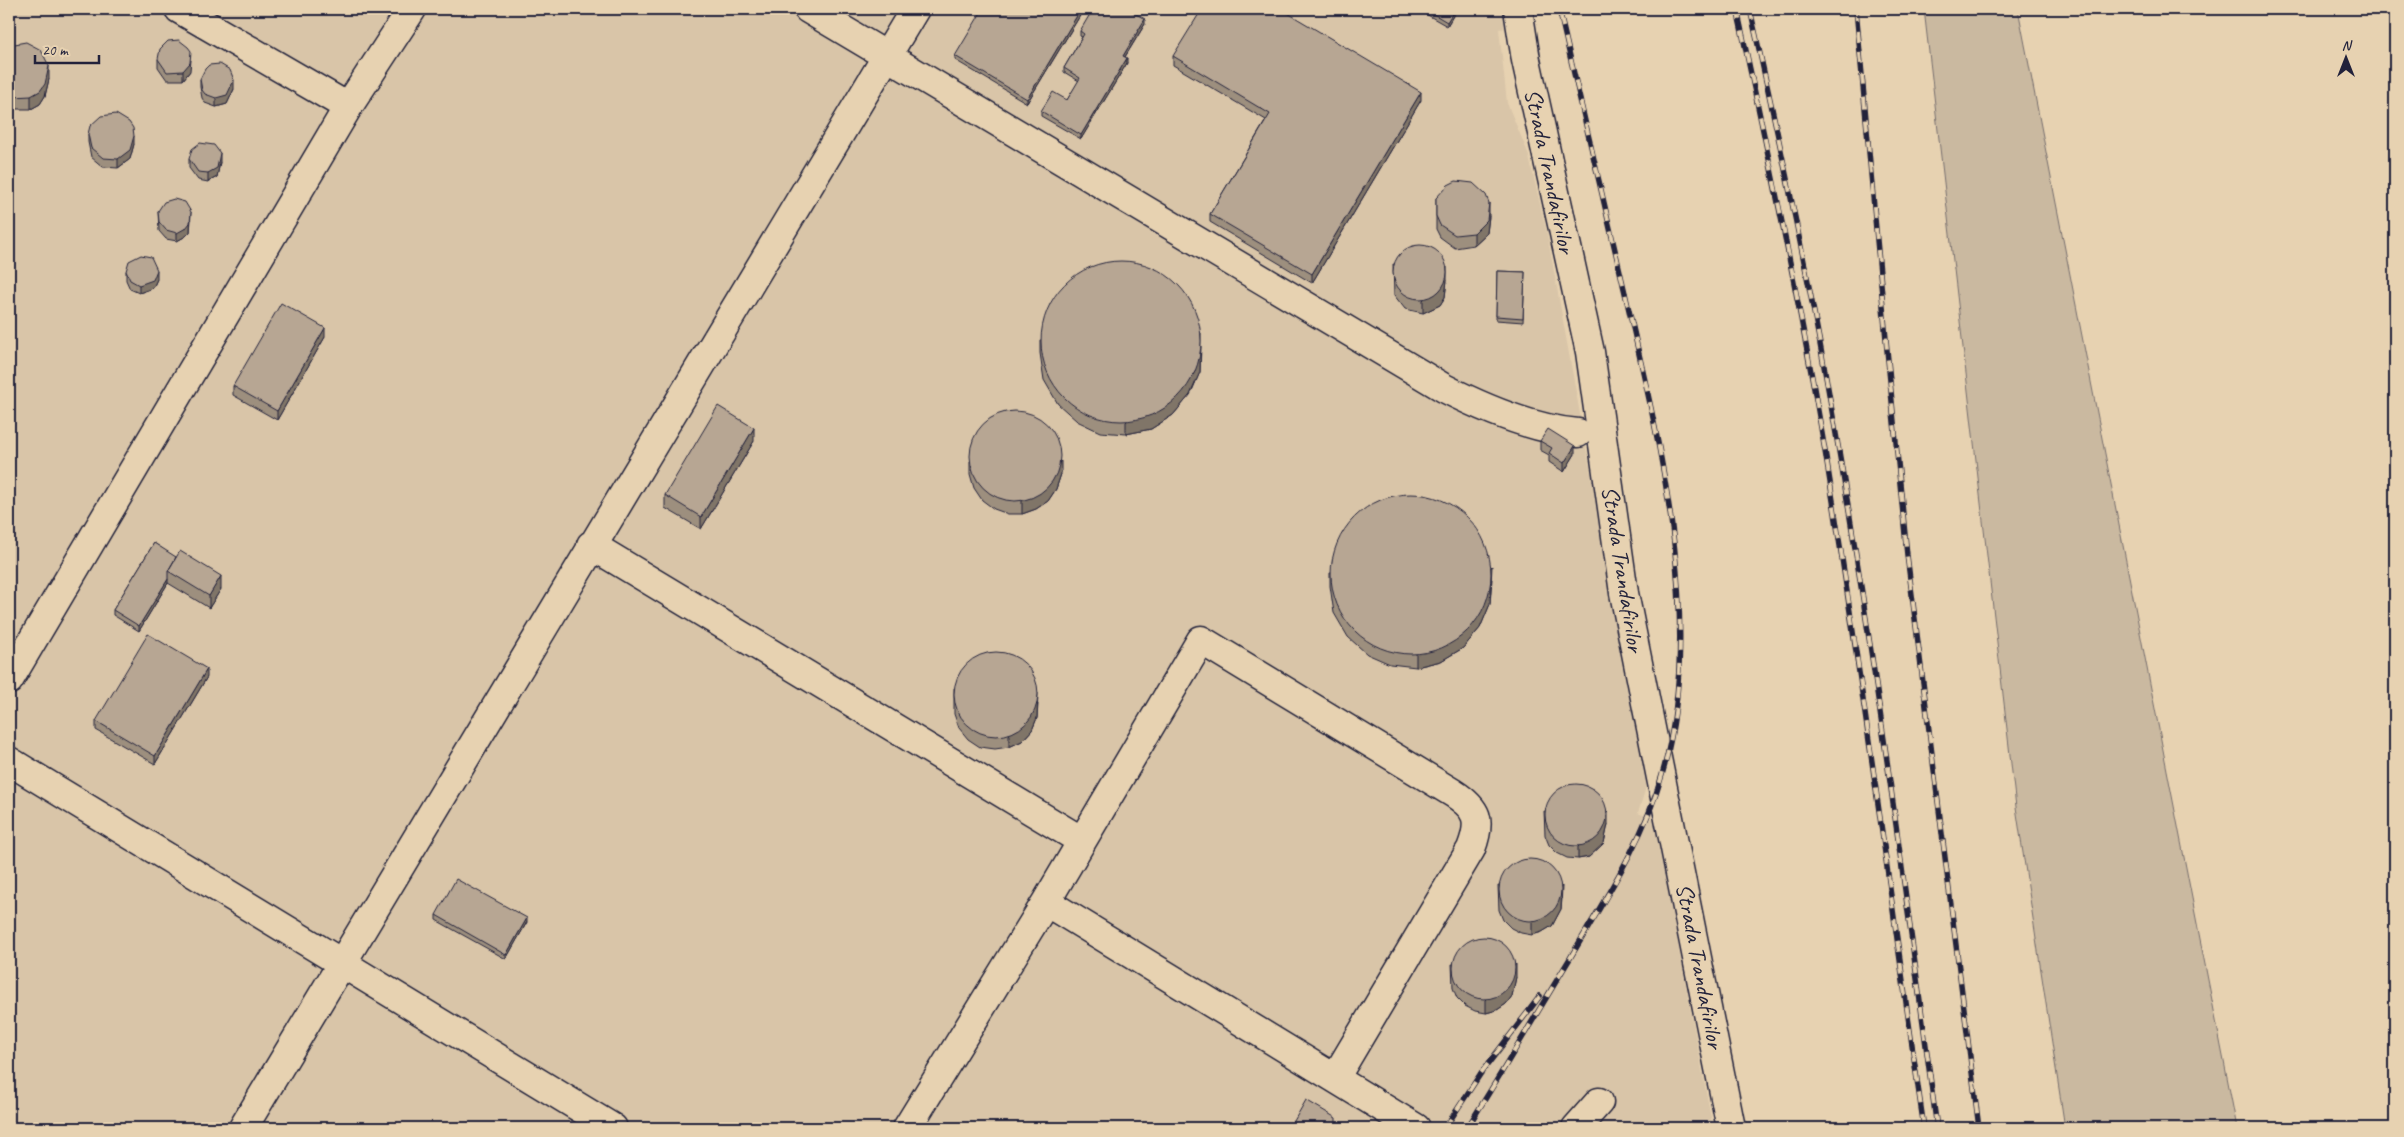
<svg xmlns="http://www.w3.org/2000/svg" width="2404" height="1137" font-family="Caveat,sans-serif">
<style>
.built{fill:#d9c5a8}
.green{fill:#cab9a0;stroke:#766e6e}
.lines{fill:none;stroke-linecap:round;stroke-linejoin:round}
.minor-casing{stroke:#22223b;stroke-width:31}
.major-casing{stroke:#22223b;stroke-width:31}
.minor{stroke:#e7d2b1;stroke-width:28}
.major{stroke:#e7d2b1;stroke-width:28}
.rail-casing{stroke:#22223b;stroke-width:5.5}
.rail{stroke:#e7d2b1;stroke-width:4;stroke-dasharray:11;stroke-linecap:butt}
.wall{fill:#9d8f7e;stroke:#22223b}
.shaded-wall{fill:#807467;stroke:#22223b}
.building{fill:#b7a693;stroke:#22223b}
.labels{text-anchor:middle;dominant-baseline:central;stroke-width:4;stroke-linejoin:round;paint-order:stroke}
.street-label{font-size:24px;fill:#22223b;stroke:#e7d2b1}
</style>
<rect width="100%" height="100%" fill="#e7d2b1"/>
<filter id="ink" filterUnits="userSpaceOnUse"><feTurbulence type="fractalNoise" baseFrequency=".02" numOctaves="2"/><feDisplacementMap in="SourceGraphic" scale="10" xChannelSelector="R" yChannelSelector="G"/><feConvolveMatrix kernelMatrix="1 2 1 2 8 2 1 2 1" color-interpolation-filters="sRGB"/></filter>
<g filter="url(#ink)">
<!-- built -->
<path class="built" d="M9,9h1497l1,19 -8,1 8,74 21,50 19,80 99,543v11l-8,26 17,7 58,308h-1704z"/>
<!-- green -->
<path class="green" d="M1924,9h94l219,1119h-172l-49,-321z"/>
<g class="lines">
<!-- minor casing -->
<g class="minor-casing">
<path id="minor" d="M179,9l169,98
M808,9l636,379c41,21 88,41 134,45
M591,545l491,296
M9,680l339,-573 64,-98
M9,761l604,367
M1046,902l370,226
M243,1128l672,-1119
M907,1128l139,-226 155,-262 252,153c25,16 29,27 18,56l-136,229
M1576,1128l23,-26"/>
</g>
<!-- major casing -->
<g class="major-casing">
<path id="major" d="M1518,9l8,51 64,292 34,241 107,535"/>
</g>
<!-- minor -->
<use href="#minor" class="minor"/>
<!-- major -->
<use href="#major" class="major"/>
<!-- rail casing -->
<g class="rail-casing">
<path id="rail" d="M1737,9c32,147 63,294 88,442 37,225 66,451 99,677
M1750,9c25,111 49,223 70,335 48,260 82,522 117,784
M1856,9l31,341 20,205 72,573
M1445,1128l36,-55 59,-77
M1467,1128c35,-55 68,-112 102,-168 35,-60 74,-118 93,-185 44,-151 -3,-334 -37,-482 -22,-95 -44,-190 -66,-284"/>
</g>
<!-- rail -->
<use href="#rail" class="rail"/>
</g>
<!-- wall -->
<path class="wall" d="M291,9h22l-13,3 -6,-1z
M1084,9l-57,94 -72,-43v-4z
M1417,9h40l-10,17z
M1145,24l-20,33 2,6 -46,76 -40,-23v-5l26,-11 12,-19 -15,-9v-4l18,-31 -2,-1v-5z
M9,45l40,34 -4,17 -5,8 -9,5h-18l-4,-3z
M1173,56l248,44 -109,183 -102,-61v-8l56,-94 -93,-55z
M158,59l32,12 -7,9h-16l-9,-13z
M200,79l34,10 -7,15 -11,3 -11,-4 -3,-5 -2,-11z
M88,134l46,10 -4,15 -12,9 -15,-1 -12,-10 -3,-15z
M189,159l31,3 -3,15 -9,5 -10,-2 -9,-12z
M1436,198l53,18 -2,17 -13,12 -19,3 -15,-11 -4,-8z
M158,211l33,9 -1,12 -4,4 -9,5 -11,-2 -7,-8z
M1393,264l54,16 -2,17 -5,8 -17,8 -18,-4 -11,-14z
M126,271l31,8 -4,9 -14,5 -9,-4 -4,-9z
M1497,271l28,1 -2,50 -27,-2z
M325,337l-48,83 -44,-25v-9z
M1040,340l161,6 -1,26 -10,23 -17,20 -22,14 -25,5 -26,-2 -23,-11 -19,-17 -14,-24 -4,-27z
M754,441l-53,88 -36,-21v-13z
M1540,441l35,13 -11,18 -15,-10v-7l-9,-5z
M970,461l91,13 -5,15 -8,12 -12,8 -14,5h-14l-14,-5 -12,-9 -8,-12 -4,-14z
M154,543l67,46 -12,19 -41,-25 -29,48 -26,-16v-5z
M1330,573l162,6 -2,25 -10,24 -17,20 -22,13 -25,6 -26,-3 -23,-10 -19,-17 -14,-24 -4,-27z
M207,677l-52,87 -59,-34v-9z
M954,688l84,16 -1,14 -5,12 -10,11 -13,6 -14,2 -15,-2 -12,-8 -9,-11 -5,-14z
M1544,811l64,13 -4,19 -15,14 -11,2 -11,-1 -10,-5 -8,-8 -4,-10z
M1498,886l64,13 -1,10 -9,17 -10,6 -10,3 -11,-2 -10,-5 -8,-8 -4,-10z
M436,915l91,7 -21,37 -70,-39z
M1452,964l64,13 -4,19 -6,8 -9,6 -11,3 -11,-2 -10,-5 -8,-8 -4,-10z"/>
<!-- shaded-wall -->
<path class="shaded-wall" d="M300,9h13l-13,3z
M1081,9h3l-57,94v-4z
M1455,9h2l-10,17v-4z
M1145,19v5l-22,36v-4z
M1127,58v5l-46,76v-4z
M191,60l-1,11 -7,9v-9z
M49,66v13l-4,17 -5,8 -9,5v-13z
M234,80v9l-7,15 -11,3v-9z
M1421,92v8l-109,183v-9z
M134,136v8l-4,15 -12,9v-9z
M220,153v9l-3,15 -9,5v-9z
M1489,203v13l-2,17 -13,12v-12z
M191,212l-1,20 -4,4 -9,5v-8z
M1447,267v13l-2,17 -5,8 -17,8v-13z
M157,270v9l-4,9 -14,5v-8z
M325,328v9l-48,83v-9z
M1201,333l-1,39 -10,23 -17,20 -22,14 -25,5v-12z
M754,428v13l-53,88v-12z
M1575,446v8l-11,18v-9z
M1061,461v13l-5,15 -8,12 -12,8 -14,5v-13z
M1492,566l-2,38 -10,24 -17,20 -22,13 -25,6v-13z
M221,576v13l-12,19v-12z
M168,579v4l-29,48v-5z
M207,669v8l-52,87v-8z
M1038,692l-1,26 -5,12 -10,11 -13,6v-12z
M1608,811v13l-4,19 -15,14 -11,2v-12z
M1562,886l-1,23 -9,17 -10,6 -10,3v-13z
M527,918v4l-21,37v-4z
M1516,964v13l-4,19 -6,8 -9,6 -11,3v-13z"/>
<!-- building -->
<path class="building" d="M983,9h98l-54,90 -72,-43z
M1093,9h34l18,10 -22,37 4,2 -46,77 -40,-24 12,-19 14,8 13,-22 -16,-10 20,-34 -4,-3z
M1202,9h79l140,83 -109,182 -102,-60 60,-100 -97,-58z
M1425,9h30l-8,13z
M179,40l9,7 3,4 -1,12 -7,8 -16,1 -9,-13 2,-10 8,-8z
M26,42l15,8 8,16 -4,18 -5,7 -9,5 -18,1 -4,-4v-48z
M220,64l10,6 4,10 -7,15 -11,3 -11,-4 -3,-4 -2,-11 5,-10 4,-4z
M116,114l13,8 4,6 1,8 -4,14 -12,9 -15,-1 -12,-10 -3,-14 2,-8 11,-10z
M200,143l14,2 6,8 -3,15 -9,5 -10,-1 -9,-13 3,-10z
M1456,181l17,2 13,12 3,8 -2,17 -13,13 -19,2 -15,-10 -4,-9v-18l12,-13z
M174,199l11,3 6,10 -1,11 -4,5 -9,5 -11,-3 -7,-8 -1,-11 6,-9z
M1393 272a27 27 0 1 1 54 0a27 27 0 1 1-54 0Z
M141,255l10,2 6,13 -4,10 -14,5 -9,-5 -4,-9 3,-10z
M1041 341a80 80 0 1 1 160 0a80 80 0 1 1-160 0Z
M1497,271l28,1 -2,46 -27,-2z
M281,303l44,25 -48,83 -44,-25z
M718,406l36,22 -53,89 -36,-22z
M970 456a45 45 0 1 1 90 0a45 45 0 1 1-90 0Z
M1548,429l27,17 -11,17 -15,-10 3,-5 -12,-7z
M1331 574a80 80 0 1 1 160 0a80 80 0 1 1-160 0Z
M154,543l22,14 -8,14v8l-29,47 -26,-16z
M180,551l41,25 -12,20 -41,-25z
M148,634l59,35 -52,87 -59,-35z
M954 694a42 42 0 1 1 84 0a42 42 0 1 1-84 0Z
M1545 815a31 31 0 1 1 62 0a31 31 0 1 1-62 0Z
M1499 890a31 31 0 1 1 62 0a31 31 0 1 1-62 0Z
M456,879l71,39 -21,37 -70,-40z
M1453 968a31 31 0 1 1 62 0a31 31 0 1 1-62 0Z
M1306,1100l30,18v10h-46z"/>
</g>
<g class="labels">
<!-- street labels -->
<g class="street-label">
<text transform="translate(1550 171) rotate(78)">Strada Trandafirilor</text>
<text transform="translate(1623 569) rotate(81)">Strada Trandafirilor</text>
<text transform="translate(1700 966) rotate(79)">Strada Trandafirilor</text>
</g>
</g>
<!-- margin -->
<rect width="2404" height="1137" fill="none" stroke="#e7d2b1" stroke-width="30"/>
<rect x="15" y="15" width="2374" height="1107" fill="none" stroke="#22223b" stroke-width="2" filter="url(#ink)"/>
<!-- north arrow -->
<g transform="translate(2346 58)" stroke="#e7d2b1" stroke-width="4" paint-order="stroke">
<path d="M0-4L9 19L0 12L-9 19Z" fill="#22223b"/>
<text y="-8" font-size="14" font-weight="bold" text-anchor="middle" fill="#22223b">N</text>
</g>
<!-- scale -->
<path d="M35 55v8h64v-8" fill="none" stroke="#22223b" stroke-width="2.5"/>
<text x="42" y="55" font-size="15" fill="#22223b" stroke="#e7d2b1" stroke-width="4" paint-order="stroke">20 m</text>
</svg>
